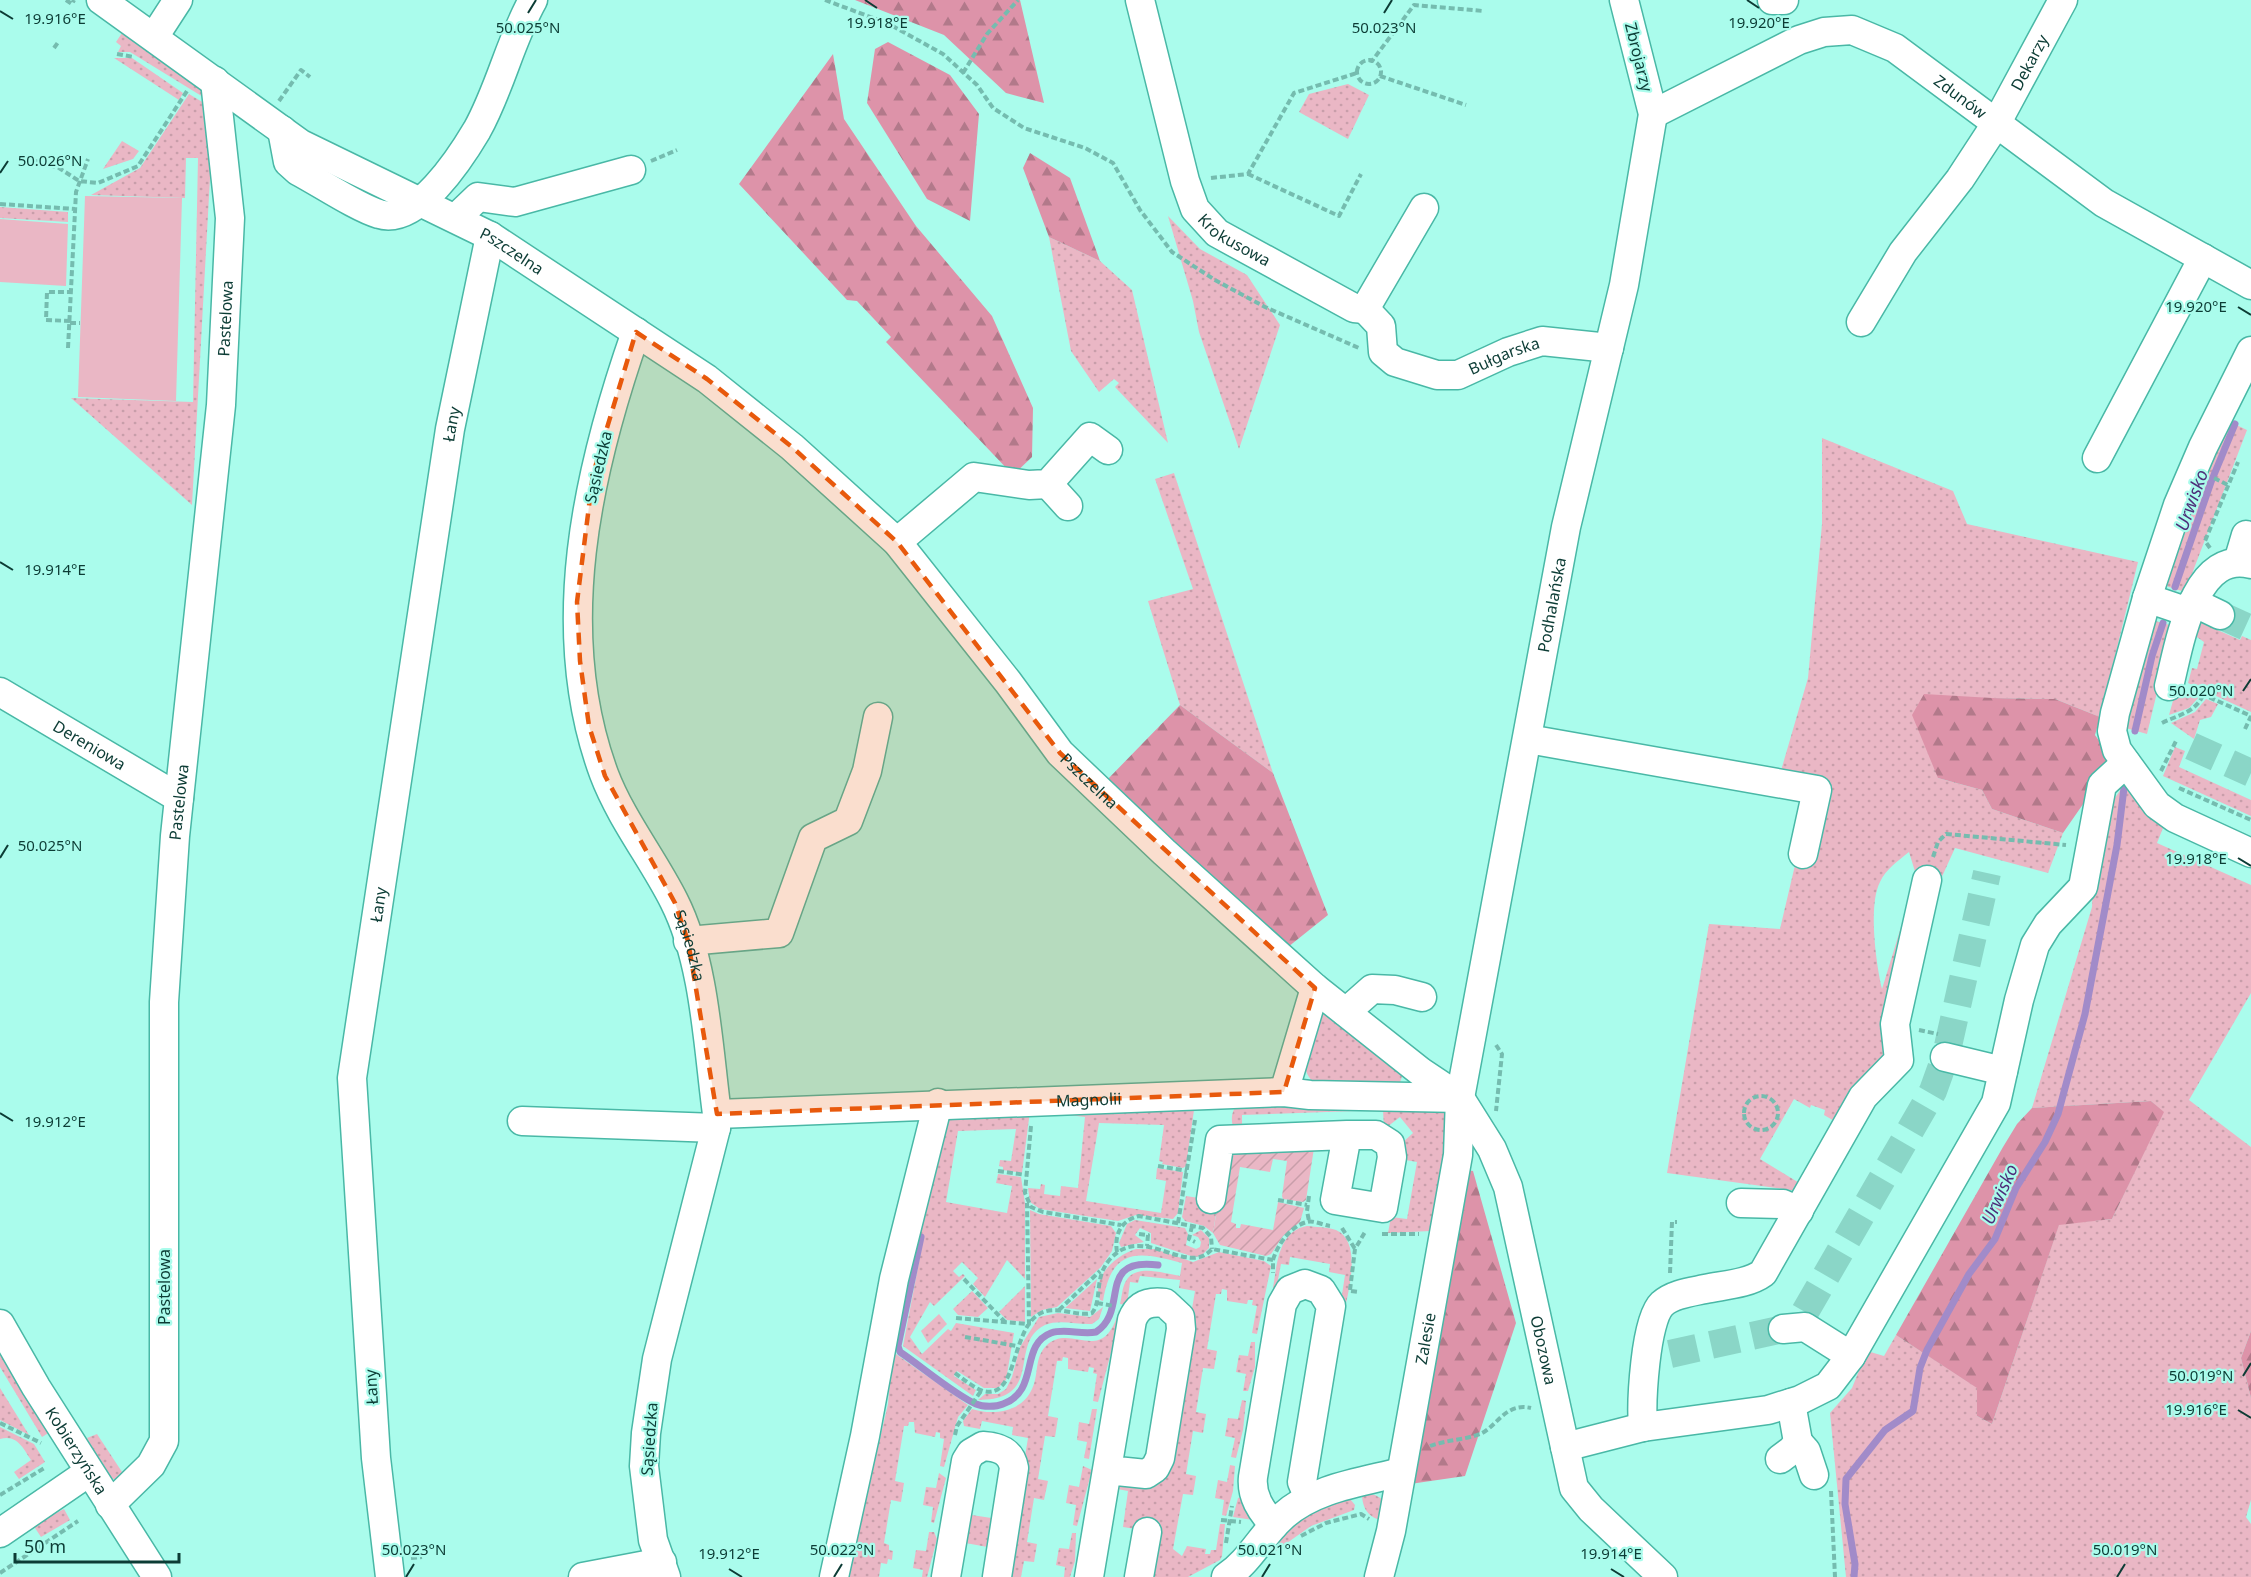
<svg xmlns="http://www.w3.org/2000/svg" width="2251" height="1577" font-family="'Noto Sans',sans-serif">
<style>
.grass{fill:url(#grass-dots)}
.forest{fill:url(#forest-firs)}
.garden{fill:url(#garden-furrows)}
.pitch{fill:#eab7c5}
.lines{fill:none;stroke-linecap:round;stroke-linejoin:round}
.stream{stroke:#a18bc9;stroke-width:7}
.minor-tunnel{stroke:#8ad6c7;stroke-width:28;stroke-dasharray:28 14;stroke-linecap:butt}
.minor-casing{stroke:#49b8a6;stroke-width:31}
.path{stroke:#75bcaf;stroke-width:4;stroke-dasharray:6 3;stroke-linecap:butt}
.minor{stroke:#fff;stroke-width:28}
.marked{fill:#e8590c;fill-opacity:0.2;stroke:#e8590c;stroke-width:4.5;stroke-dasharray:12 8;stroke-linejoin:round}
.ticks{fill:none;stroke:#0c3c35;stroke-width:2}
.labels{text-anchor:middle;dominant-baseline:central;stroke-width:4.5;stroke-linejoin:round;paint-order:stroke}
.street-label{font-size:16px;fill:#0c3c35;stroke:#aafcec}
.water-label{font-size:18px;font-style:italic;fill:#4e2e79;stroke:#aafcec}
.ticks-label{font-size:15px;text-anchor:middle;fill:#0c3c35;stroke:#aafcec;stroke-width:4.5;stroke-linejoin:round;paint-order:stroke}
</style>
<defs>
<pattern id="grass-dots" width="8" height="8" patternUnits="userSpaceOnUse" patternTransform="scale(1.5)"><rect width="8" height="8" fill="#eab7c5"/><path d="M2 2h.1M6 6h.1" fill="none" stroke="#c89eaa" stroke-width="1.8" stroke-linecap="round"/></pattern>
<pattern id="forest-firs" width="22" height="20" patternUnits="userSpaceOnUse" patternTransform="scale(1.5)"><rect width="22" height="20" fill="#dd93a9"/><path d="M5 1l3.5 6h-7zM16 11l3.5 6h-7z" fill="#b2798a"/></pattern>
<pattern id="garden-furrows" width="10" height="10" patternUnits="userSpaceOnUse" patternTransform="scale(1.5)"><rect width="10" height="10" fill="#eab7c5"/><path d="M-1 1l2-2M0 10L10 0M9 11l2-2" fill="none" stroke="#c89eaa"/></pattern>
</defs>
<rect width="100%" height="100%" fill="#aafcec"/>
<!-- grass -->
<path class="grass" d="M126,27l76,61 6,12 -78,-48h-12l3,-6 -5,-4z
M114,58h18l51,35 -4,7z
M1348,84l21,11 -21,44 -49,-27 10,-18z
M189,94l15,9 7,57 -19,345 -121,-107 122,4 5,-244h-12l-1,40 -94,-3 49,-27z
M122,141l17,10 -6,8 -30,10z
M0,207l68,5v10l-68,-4z
M1168,216l32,33 47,26 33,50 -41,124 -40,-117 -6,-31z
M1049,237l51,24 32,29 36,153 -53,-56 4,-4 -5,-4 -15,13 -28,-41z
M2224,419l23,11 -62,162 -22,-7z
M1822,438l131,53 14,33 171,38 -38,155 -45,-18 -63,-1 -54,80 44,12 10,19 71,24 -15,40 -93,-25 -15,33 -23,-3 -8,-26c-11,9 -23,17 -29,30 -12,23 -4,82 2,107l23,-75 -15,146 -54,62 -12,-7 1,-5 -14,-5 -1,3 -16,-9 -34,60 41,25 -3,7 -131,-18 42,-249 71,5 31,-132 -31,-23 28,-96 14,-154z
M1174,473l99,300 -93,-68 -32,-104 45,-12 -38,-110z
M2196,613l10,4 -2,7 36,16 2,-4 9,4v72l-63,-29 4,-15 5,1 7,-27 -10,-7z
M2152,620l21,6 -26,108 -25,-7z
M2176,690l23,7 -10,11 -20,7z
M2206,699l12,5 -7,13 -11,3 -6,19 -23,-16 24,-11z
M2175,747l10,4 -6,16 72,33v16l-88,-40z
M2125,783l40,40 -8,20 94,42v108l-62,107 62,47v184l-10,27 10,40v102l-5,17 5,7v53h-405l-16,-164 22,-25 15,-37 17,5 12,-21 82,53 -1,28 15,8 67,-200 53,-5 51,-107 -12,-11 -119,7 60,-201 2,-57 -7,-10z
M1334,1010l69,63 -4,13 -83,-2c-22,-15 -6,-45 -1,-67z
M1239,1102l204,8 6,7 3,13 -22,101 -42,2 3,-16 16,2 10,-57 -17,-3 1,-15 12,-11 -13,-16 -13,10h-3l-1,-17 -141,5v17l-9,-6c-3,-8 0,-18 6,-24z
M1195,1103l-9,63 -3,2 -21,-4 1,-2 -4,-1 5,-36 -65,-2 -13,78 75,12 5,-32 -10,-2 1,-11 26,4 -5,41 -5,6 -37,-4 -18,6 -78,-12 -10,-7 -2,-14 12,1 1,-5 4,1 -1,9 16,2 1,-10 17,2 7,-71 -16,-2 5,-6z
M1030,1111l-8,62 -19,-3v-3l-4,-1 1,-6 11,1 5,-32 -58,2 -12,71 61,11 5,-27 -16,-3 2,-9 23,3 4,26v76l-18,-19 -22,37 -12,-13 5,-6 -16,-16 -9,9 6,6 4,-3 2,2 -31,30 -4,-4 -20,35 12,17 26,-25 3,2 5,-8 58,10 -8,47 -8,8h-14l-27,-17 -3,5 22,14 -3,6 -70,-50 21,-110 -4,-1 -27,117 75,53 -10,12 -14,50 -4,-1 4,-27 -4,-1v-5l-4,-1 -1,5 -20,-4 -1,-11h-5l-1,4h-4l-9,55 9,2 -3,19 -10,-2 -7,43 5,2v5l4,1 -1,9 -4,-1 -1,5 -6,-1 -2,14h-31l40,-173 10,-124 50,-161 16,-6z
M1186,1196l32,5 -5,32 -9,-7 -19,-5 -3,-4z
M1030,1210l9,4 72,12 5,7 -4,18 -11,16 -44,40 -15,3 -11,7z
M1135,1220l50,8 3,6 -2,11 10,4 4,-2 1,-5 -3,-5 -6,-2 9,-5 8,8v10l-8,8 -7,1 -43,-14v-10l-11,-5 -5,7 9,7 -23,5 -2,-4 8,-19z
M1307,1226c9,1 20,1 29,4 28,12 11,68 6,90l-4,1 7,-46 -16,-3 1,-8 -40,-7 -1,8 -8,-1 -5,26 -3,-2c4,-23 5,-57 34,-62z
M1136,1249h19l38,13 26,-10 45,9 7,5 -14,68 -5,-1 5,-27 -5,-1 1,-5h-5l-1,4 -20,-3v-11l-5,-1 -1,5h-5l-9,55 10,2 -3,18 -11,-1 -7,44 10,2 -3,19 -10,-2 -7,43 10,2 -3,19 -10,-1 -10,55 9,7 5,-10 19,3 -1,5h5l1,-4h5l4,-26h5l-3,32 -2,4 -32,17h-41l8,-45 -32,-5 5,-36 -16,-3 54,-26 29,-171 -16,-3 1,-8 -40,-4 -2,7 -8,-1 -3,23 -7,-1c2,-7 2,-17 6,-23 10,-18 39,-7 54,-5l2,-13c-44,-12 -70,-16 -79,38l-3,-1c-9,-23 16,-45 36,-51z
M1097,1279l-7,32 -25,-3z
M1025,1286v36l-18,-2 -8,-8z
M972,1291l16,17 -10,9 -20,-2 -5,-6z
M1103,1307l-4,12 -7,5c-14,1 -33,-5 -47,1 -38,18 1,75 -67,75l7,-6h13l8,-5 6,-12 8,-30 19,-30 19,-4 32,4z
M1119,1310l-2,20 -19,72 -5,-1 4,-27 -4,-1 1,-5 -5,-1 -1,5 -20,-3v-11l-5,-1 -1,4h-5l-9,55 10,2 -3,19 -10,-1 -7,43 10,2 -4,19 -10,-2 -7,44 10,2 -3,18 -10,-1 -3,16h-16l23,-139 -16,-3 1,-8 -31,-6 -2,8 -16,-3 -1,-5 9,-12c21,7 50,3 60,-20 7,-14 2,-31 14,-43 25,-25 57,23 73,-36z
M939,1314l8,10 -19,19 -7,-12z
M1251,1342h4v25l-7,24h-5l3,-17 -10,-2 3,-17 9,1z
M0,1348l50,84 -8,5 -42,-70z
M0,1388l29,47 -29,-15z
M1242,1400l4,1 -3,29 -7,28 -5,-1 4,-19 -10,-2 3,-18 10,1z
M1092,1409h5l-8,50 -5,-1 3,-16 -10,-2 2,-18 10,2z
M0,1427l34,17 11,18 -26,17 -5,-7 17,-12c-8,-12 -14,-26 -31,-21z
M97,1434l29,44 -9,3 -9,-5 -21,-38z
M1230,1465l5,1 -2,25 -7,25 -4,-1 2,-15 -9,-2 3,-18 9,2z
M1083,1466l9,4 -15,56 -4,-1 3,-20 -10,-2 3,-18 10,2z
M939,1473l7,5 -12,45 -3,-1 2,-15 -10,-2 3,-18 10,1z
M1362,1493l13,2 7,4 2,22c-16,-3 -22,-13 -22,-28z
M1245,1496l8,24 -20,-3 5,-19z
M1350,1499l5,6 -1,5 -43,16 -51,36 19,-27 34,-26z
M64,1509l6,11 -29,17 -8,-12z
M965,1514l33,5 -5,29 -33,-6z
M929,1532h5l3,7 -10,38h-5l1,-7 -10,-2 3,-18 10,1z
M1072,1533h4l-1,28 -5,16h-6l1,-10 -9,-2 3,-17 10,1z"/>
<!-- forest -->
<path class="forest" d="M855,0h165l24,103 -38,-10 -62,-58z
M888,42l62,33 29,39 -9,107 -43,-22 -60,-96 8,-54z
M833,54l11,65 72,107 76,90 41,92 -1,49 -19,18 -127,-133 5,-5 -34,-36 -10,-1 -108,-116z
M1030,153l40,25 30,83 -51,-24 -26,-69z
M1924,694l68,4 63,1 45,18 -5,18 18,26 -50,72 -71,-24 -10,-19 -44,-12 -26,-63z
M1180,705l93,68 55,142 -40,32 -182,-166z
M2151,1101l13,11 -52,107 -53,6 -67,199 -15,-8v-28l-81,-53 107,-188 14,-23 15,-16z
M1467,1170l6,1 43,152 -51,153 -55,8z
M2251,1331v67l-10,-40z"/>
<!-- garden -->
<path class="garden" d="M1314,1148l-8,52 -3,2 -20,-3 -1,-3 5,-35 -14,-2 -3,13 -30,-5 -9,55 5,2v4h4l1,-4 32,6 5,-28 26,6 -4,14 -17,14 -12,18 -5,2 -46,-11 -7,-12 12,-71 5,-9z"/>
<!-- pitch -->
<path class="pitch" d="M85,196l97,2 -6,203 -98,-4z
M0,219l68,5 -2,62 -66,-4z"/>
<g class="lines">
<!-- stream -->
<path class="stream" d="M2175,587l36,-105 24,-58
M2135,731l17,-75 11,-33
M921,1237l-23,109 2,6c21,14 55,43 76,52 7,3 20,3 27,0 37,-13 16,-59 48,-71 14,-5 30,2 45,-1 34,-22 -1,-75 62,-67
M1854,1577l1,-13 -10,-60 1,-25 39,-49 28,-19 7,-43 7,-18 42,-76 26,-35 21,-51 29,-46 13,-28 27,-100 32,-169 7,-57"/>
<!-- minor-tunnel -->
<path class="minor-tunnel" d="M2220,615l31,14
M2191,746l60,27
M1948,1046l39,-173
M1805,1312l128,-221 9,-25
M1670,1354l113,-25"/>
<!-- minor casing -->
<g class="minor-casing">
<g id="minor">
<path id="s1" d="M101,0l200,144 189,92 217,143 85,68 105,95 111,140 52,71 104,99 151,136 106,84 39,26 32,51 16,38 66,301 17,21 72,68"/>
<path id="s2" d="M1140,0l45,181 10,28 22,24 137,75 11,1 59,-101"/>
<path d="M1772,0h12"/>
<path d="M154,37l24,-37"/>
<path id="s3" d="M1653,114l146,-74 25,-8 28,-2 43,18 209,155 147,82"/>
<path d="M282,130l6,32 10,9c21,11 60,37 81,43 38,12 82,-57 98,-84 23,-41 33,-89 56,-130"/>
<path d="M456,218l22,-21 37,5 116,-32"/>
<path id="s4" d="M1365,309l16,17 2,26 12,10 42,13h21l50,-23 34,-11 67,7"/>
<path id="s5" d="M1861,322l42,-70 57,-73 36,-55 67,-124"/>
<path id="s6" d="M636,332c-49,140 -85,298 -32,442 17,45 49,85 70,127 31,61 34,146 43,213l-1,14 -59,231 -11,74 -2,33 9,74 13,37"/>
<path d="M2097,458l106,-200"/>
<path d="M1048,484l20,22"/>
<path d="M897,542l77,-65 55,8 19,-1 42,-47 18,13"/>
<path d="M2238,562l8,-27"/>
<path d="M2147,598l-32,115 -3,18 5,19 40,55 18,13 76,35"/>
<path d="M2193,602l27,13"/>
<path d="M2188,612l-41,-14 31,-93 25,-58 48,-96"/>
<path d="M2169,686c10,-39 24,-137 82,-122"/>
<path id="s7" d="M0,692l179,106"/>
<path d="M1528,739l289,51 -14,64"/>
<path d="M688,941l91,-8 34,-95 35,-17 19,-50 11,-54"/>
<path d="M1346,1012l26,-23 23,1 27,7"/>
<path d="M1945,1057l58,14"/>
<path d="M1284,1092l31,-104"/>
<path id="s8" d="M717,1114l567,-22 26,3 150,3"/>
<path d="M522,1121l194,7"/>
<path d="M1211,1199l9,-59 127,-5 -12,65 48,8 9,-51 -2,-13 -14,-9h-29"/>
<path d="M1741,1203l42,1 16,7"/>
<path id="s9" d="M0,1324l36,63 121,190"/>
<path d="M1783,1329l22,-2 46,29"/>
<path d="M1643,1427c-2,-24 2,-107 19,-123 11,-10 29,-12 43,-15 19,-4 43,-5 58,-16l100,-176 36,-37 -4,-36 32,-144"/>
<path d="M1798,1442l8,9 8,24"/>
<path d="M1565,1447l78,-20 125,-17 32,-10 28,-14 23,-30 145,-253 23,-103 16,-55 13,-21 35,-37 19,-102 24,-22"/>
<path d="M1780,1459l12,-9 6,-8 -7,-39"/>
<path id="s10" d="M110,1505l41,-40 13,-24v-439l11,-166 46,-431 9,-187 -15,-137"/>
<path d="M1274,1525c-13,-14 -23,-29 -21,-48l29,-173 8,-14 15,-6 16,6 10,16 -29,176 7,16"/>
<path d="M0,1533l89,-61"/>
<path id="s11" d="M390,1577l-14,-119 -24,-380 98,-649 40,-193"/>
<path d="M583,1577l79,-15"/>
<path d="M834,1577l31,-141 29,-157 44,-176"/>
<path d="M946,1577l20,-116 5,-8 12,-7c16,1 28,5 31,22l-17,109"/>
<path d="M1089,1577l43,-257c6,-16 18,-19 33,-17l15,14 1,12 -21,129 -5,10 -9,6 -39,-4"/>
<path d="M1139,1577l8,-45"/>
<path d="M1226,1577c24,-16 35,-41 56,-60 31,-29 80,-35 119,-45"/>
<path id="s12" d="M1379,1577l12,-46 67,-376 2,-57 106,-571 58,-242 29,-171 -29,-114"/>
</g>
</g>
<!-- path -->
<path class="path" d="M66,0l6,4 2,-4
M825,0l64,24 54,30 34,31 16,23 31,20 61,20 28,15 27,47 32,42 43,28 50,27 94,41
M54,48l5,-7
M117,54l17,3
M1369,60l3,1 42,-56 69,6
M1357 72a12 12 0 1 1 24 0a12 12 0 1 1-24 0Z
M963,73l24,-39 31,-34
M1380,76l86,29
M279,101l22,-31 9,7
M32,160l27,8 20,13 19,2 40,-17 49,-75
M651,161l26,-11
M1248,174l91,42 22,-42
M1211,178l37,-4 46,-81 63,-20
M0,204l75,5
M70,321l-24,-1 1,-28h24
M70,323h10
M68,348l8,-156 12,-33
M2214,478l14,7
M2210,548l-5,-7 33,-79
M2193,690l58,26
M2162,723c16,-8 34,-11 41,-28
M2245,729l6,-13
M2161,771l16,-32
M2179,788l72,32
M1933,857l5,-15 8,-8 120,11
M1919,1030l19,4
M1496,1045l6,9 -6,57
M1744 1113a17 17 0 1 1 34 0a17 17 0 1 1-34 0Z
M1031,1126l-6,67 6,14 12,5 78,13
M1158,1166l29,5
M998,1171l28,4
M1309,1196l-2,15 2,10
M1278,1200l29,5
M1178,1223l17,-103
M1192,1226l-3,13 6,3
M1342,1228l13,21
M1139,1234l9,1 -1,11
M1382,1234h37
M1117,1252c-3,-17 4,-32 22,-36l64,12 8,9 1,12
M1273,1260c4,-14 17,-34 34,-38 6,-2 16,3 23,4
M1670,1273l2,-51h5
M964,1279l41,43
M1350,1290l5,-41 10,-17
M1351,1291l8,1
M1097,1303l17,3
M1059,1310l41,-39
M956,1318l73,6 -2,-121
M965,1337l52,9
M955,1373c8,6 19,15 28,18 36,9 27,-63 58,-78 17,-8 35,4 51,0 11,-14 1,-36 19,-55 33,-35 76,20 101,-9l61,11v13
M0,1423l41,20
M955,1435l2,-9 24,-35
M1430,1446c16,-6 34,-6 50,-12 17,-7 25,-32 51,-26
M1831,1491l4,86
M0,1495l46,-28
M1221,1520l20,2
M1301,1536l25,-13 35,-9 8,5
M1226,1543l6,-37
M411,1558l11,-1
M0,1573l78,-52"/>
<!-- minor -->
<use href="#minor" class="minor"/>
</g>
<!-- marked area -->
<path class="marked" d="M636,332l71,47 85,68 105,95 163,211 255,235 -31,104 -567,22 -29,-173 -13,-38 -70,-127 -16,-50 -9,-65 -3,-59 16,-128z"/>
<!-- ticks -->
<path class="ticks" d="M865,0l12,8M1747,0l12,8M0,11l13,8M528,13l8,-13M1384,13l8,-13M0,173l8,-12M2238,307l13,8M0,562l13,8M2243,691l8,-12M0,858l8,-13M2238,858l13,8M0,1113l13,8M2243,1376l8,-13M2238,1410l13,8M729,1569l13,8M1611,1569l13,8M406,1577l8,-13M834,1577l8,-13M1262,1577l8,-13M2117,1577l8,-13"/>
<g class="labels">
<!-- street labels -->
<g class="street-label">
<text transform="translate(1639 57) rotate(76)">Zbrojarzy</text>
<text stroke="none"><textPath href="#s5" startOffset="310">Dekarzy</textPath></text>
<text stroke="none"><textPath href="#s3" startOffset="346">Zdunów</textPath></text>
<text stroke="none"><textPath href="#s2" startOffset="267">Krokusowa</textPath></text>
<text stroke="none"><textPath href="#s1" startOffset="483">Pszczelna</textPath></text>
<text stroke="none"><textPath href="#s10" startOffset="1210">Pastelowa</textPath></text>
<text stroke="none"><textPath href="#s4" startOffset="180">Bułgarska</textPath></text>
<text stroke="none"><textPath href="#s11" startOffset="1162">Łany</textPath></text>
<text transform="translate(598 467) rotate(-77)">Sąsiedzka</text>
<text stroke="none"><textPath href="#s12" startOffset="988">Podhalańska</textPath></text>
<text stroke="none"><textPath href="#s7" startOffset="104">Dereniowa</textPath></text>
<text stroke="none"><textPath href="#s1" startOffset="1274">Pszczelna</textPath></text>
<text stroke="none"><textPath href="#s10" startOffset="724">Pastelowa</textPath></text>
<text stroke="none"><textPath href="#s11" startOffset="676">Łany</textPath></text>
<text stroke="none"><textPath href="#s6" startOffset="645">Sąsiedzka</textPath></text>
<text stroke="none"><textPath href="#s8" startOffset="372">Magnolii</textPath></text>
<text transform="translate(164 1287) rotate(-90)">Pastelowa</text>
<text stroke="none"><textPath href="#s12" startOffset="243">Zalesie</textPath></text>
<text stroke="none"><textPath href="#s1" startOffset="2031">Obozowa</textPath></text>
<text transform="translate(371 1387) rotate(-93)">Łany</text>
<text transform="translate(649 1439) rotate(-86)">Sąsiedzka</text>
<text stroke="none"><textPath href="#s9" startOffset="148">Kobierzyńska</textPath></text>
</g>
<!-- water labels -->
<g class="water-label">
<text transform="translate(2191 500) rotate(-70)">Urwisko</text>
<text transform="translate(1999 1194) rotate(-66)">Urwisko</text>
</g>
</g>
<g class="ticks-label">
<text x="55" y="24">19.916°E</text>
<text x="1759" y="28">19.920°E</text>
<text x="877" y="28">19.918°E</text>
<text x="528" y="33">50.025°N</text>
<text x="1384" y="33">50.023°N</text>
<text x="50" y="166">50.026°N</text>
<text x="2196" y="312">19.920°E</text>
<text x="55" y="575">19.914°E</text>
<text x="2201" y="696">50.020°N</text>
<text x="50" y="851">50.025°N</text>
<text x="2196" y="864">19.918°E</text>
<text x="55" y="1127">19.912°E</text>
<text x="2201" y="1381">50.019°N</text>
<text x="2196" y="1415">19.916°E</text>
<text x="414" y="1555">50.023°N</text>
<text x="842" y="1555">50.022°N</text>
<text x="1270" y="1555">50.021°N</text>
<text x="2125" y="1555">50.019°N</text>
<text x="729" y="1559">19.912°E</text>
<text x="1611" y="1559">19.914°E</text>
</g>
<!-- scale -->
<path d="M15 1553v9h164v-9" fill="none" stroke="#0c3c35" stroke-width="3"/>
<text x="24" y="1553" font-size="18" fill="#0c3c35" stroke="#aafcec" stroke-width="4.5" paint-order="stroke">50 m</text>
</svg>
